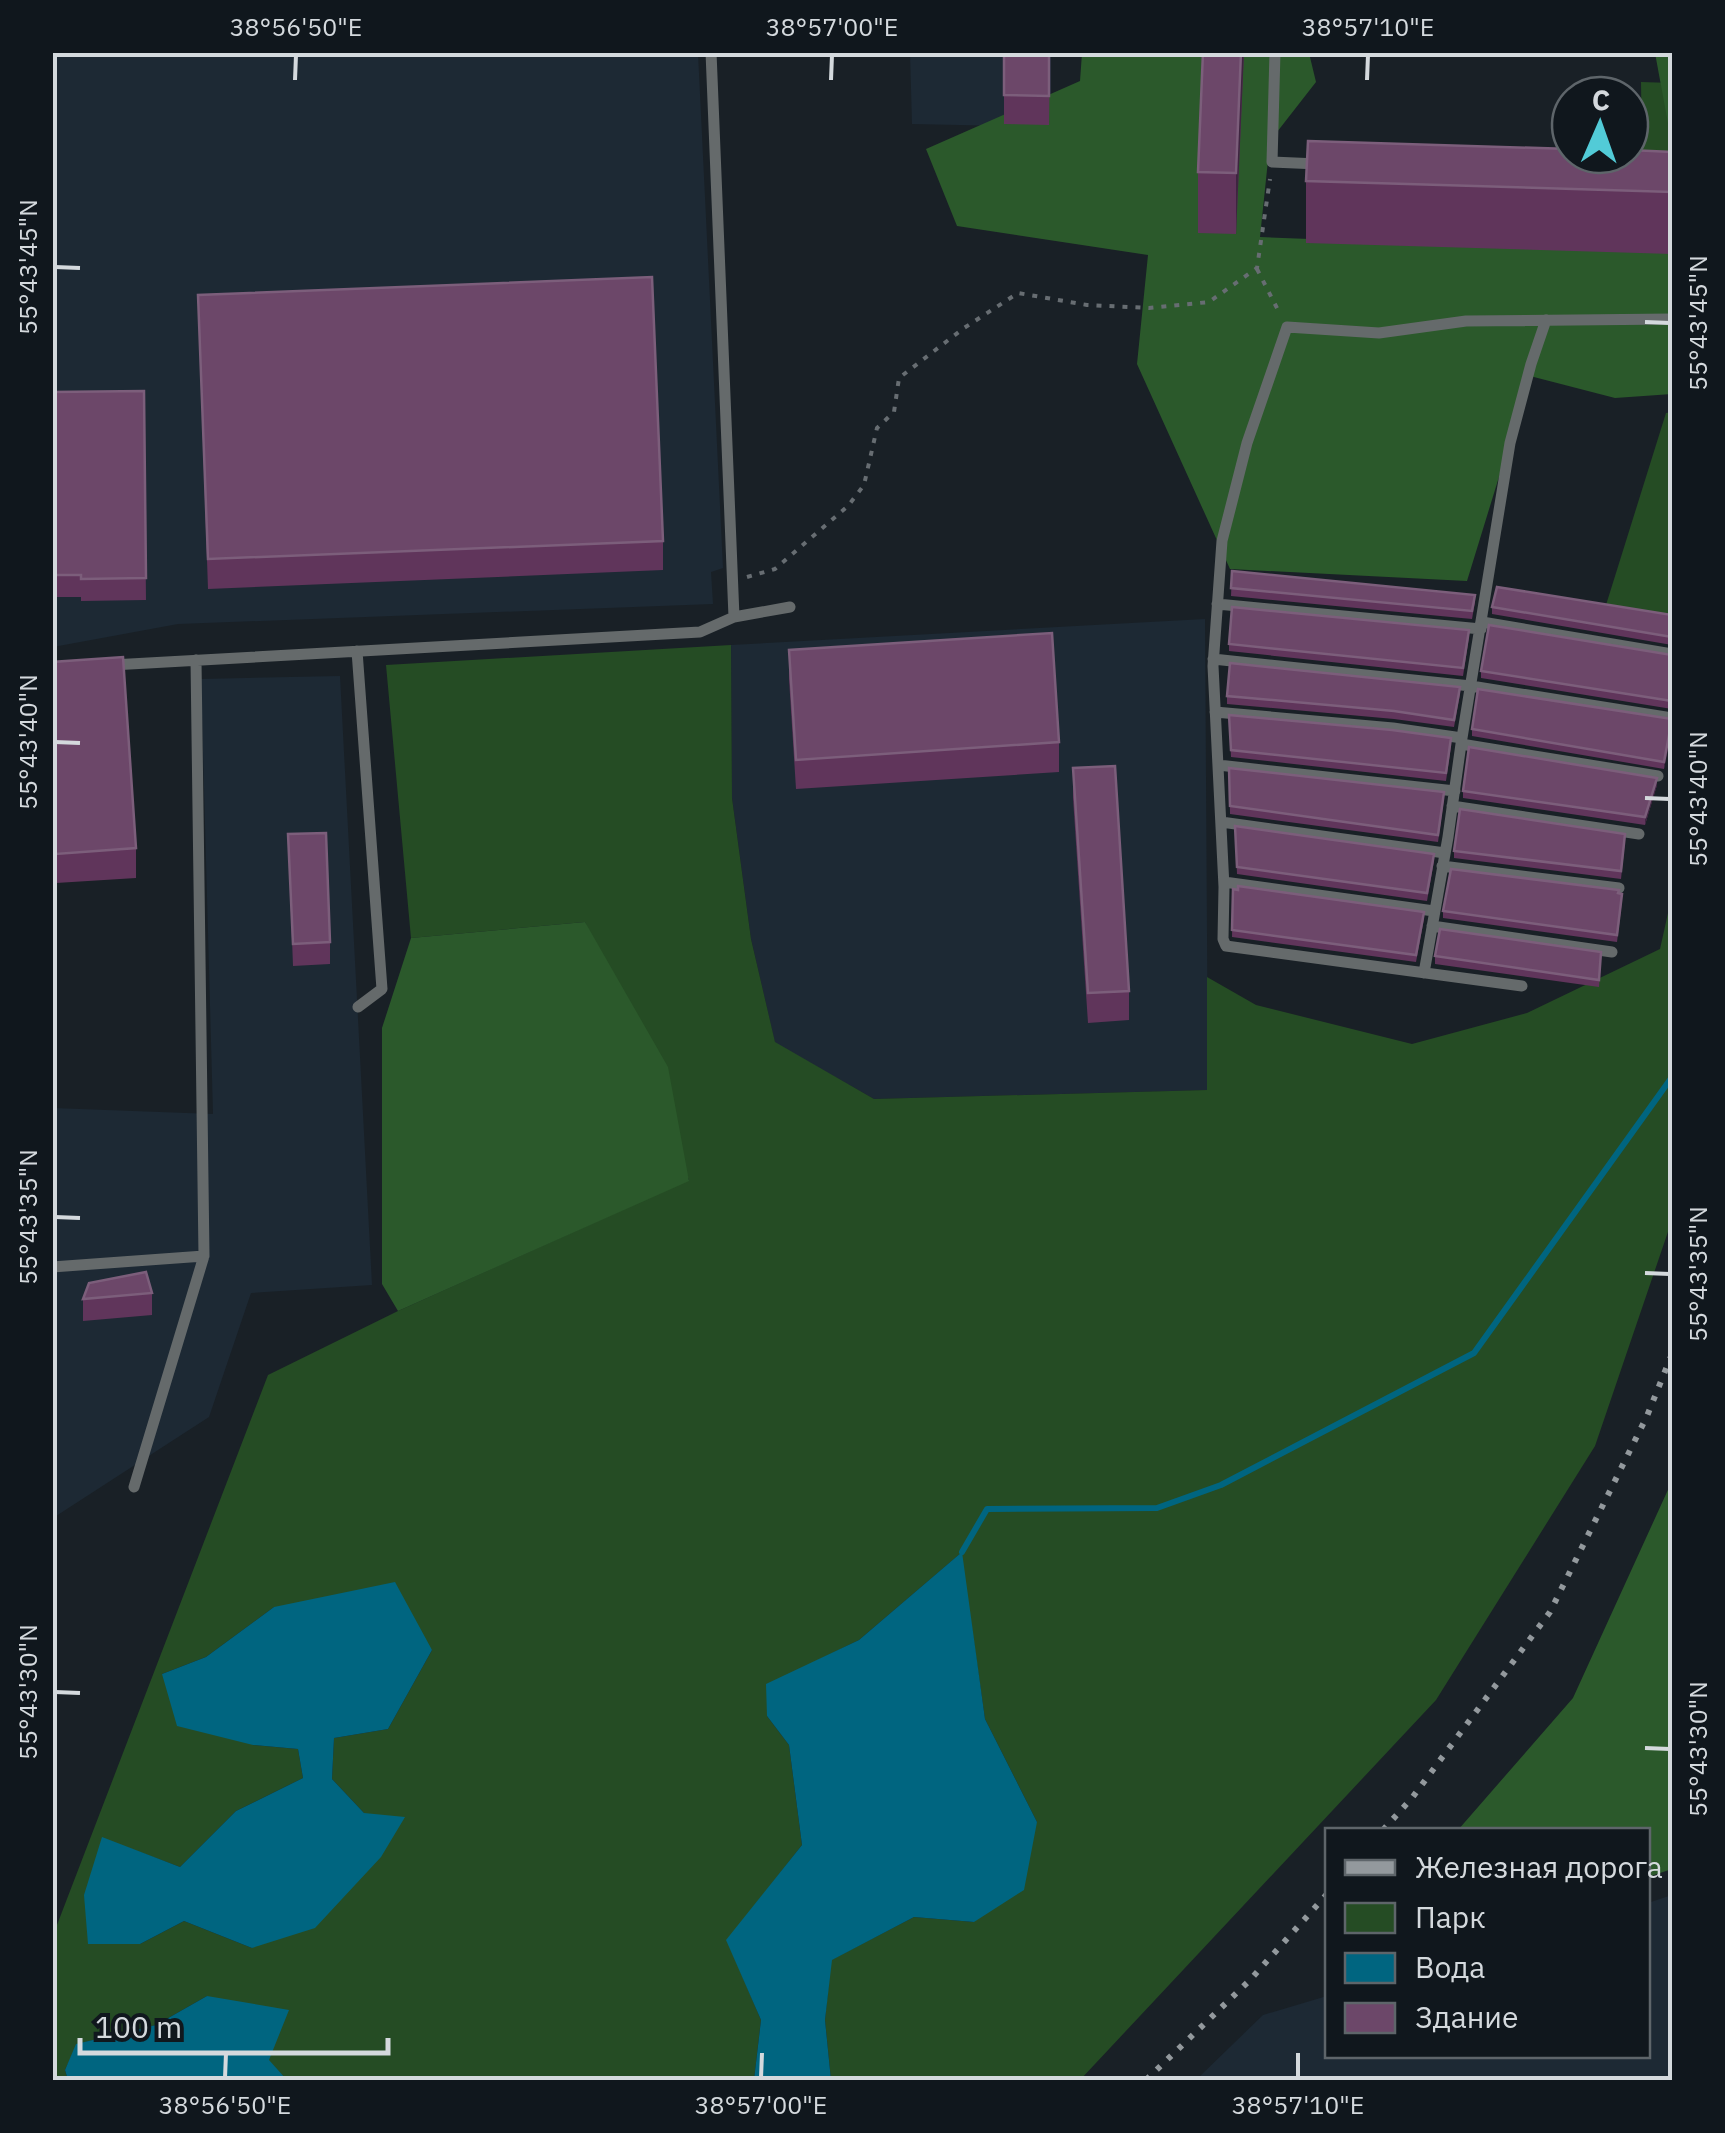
<svg xmlns="http://www.w3.org/2000/svg" width="1725" height="2133" font-family="'IBM Plex Sans',sans-serif">
<style>
.built{fill:#1d2934}
.green{fill:#254c24;fill-rule:evenodd}
.forest{fill:#2b592b}
.water{fill:#006580}
.lines{fill:none;stroke-linecap:round;stroke-linejoin:round}
.stream{stroke:#006580;stroke-width:6}
.path{stroke:#676d72;stroke-width:4;stroke-dasharray:5 8;stroke-linecap:butt}
.service{stroke:#656a6b;stroke-width:11}
.rail{stroke:#93999d;stroke-width:6;stroke-dasharray:5 10;stroke-linecap:butt}
.wall{fill:#60355b}
.shaded-wall{fill:#3e2540}
.building{fill:#6c4769;stroke:#7c5e7b;stroke-width:2.5}
.ticks{fill:none;stroke:#d4d9dd;stroke-width:4}
.neatline{fill:none;stroke:#d4d9dd;stroke-width:4}
.ticks-label{font-size:25px;text-anchor:middle;fill:#d4d9dd}
</style>
<rect width="100%" height="100%" fill="#192026"/>
<!-- built -->
<path class="built" d="M53,53h645l25,515 -12,4 2,32 -535,20 -125,23z
M910,53h141v74l-139,-3z
M1205,619l3,471 -334,9 -99,-56 -24,-104 -19,-141 -1,-153z
M340,676l32,609 -121,8 -42,124 -156,101v-410l160,6 -12,-435z
M1672,1895v185h-476l67,-65 64,-19 1,60h320v-153z"/>
<!-- green -->
<path class="green" d="M1641,82l31,1v72l-30,-2z
M1672,412v227l-66,-34 60,-192z
M731,645l1,153 19,141 24,103 99,57 333,-9v-113l49,28 156,39 115,-31 133,-64 12,-54v325l-77,226 -159,254 -356,380h-249l-6,-60 6,-60 83,-43 60,5 63,-100 -52,-103 -24,-166 -102,87 -92,45v31l22,29 13,100 -75,95 34,80 -7,60h-467l-80,-84 -51,29 -79,19 -12,26 3,10h-15l-1,-142 216,-563 130,-64 291,-131 -104,-258 -174,16 -25,-273zM274,1607l158,43 -44,79 -54,9 -2,41 32,34 -112,135 -68,-27 -44,23 -38,-106 78,29 56,-56 67,-33 -5,-29 -45,-4 -91,-71 44,-17z"/>
<!-- forest -->
<path class="forest" d="M1082,53h227l7,29 -46,59 -10,96 412,16v141l-57,4 -85,-22 -63,205 -237,-12 -93,-205 11,-109 -191,-29 -31,-77 154,-68z
M1655,53h17v92z
M585,922l83,145 21,114 -291,130 -16,-27v-256l29,-90z
M1672,1481v388l-24,8v-47h-190l115,-132z"/>
<!-- water -->
<path class="water" d="M962,1552l23,167 52,103 -13,68 -50,32 -60,-5 -82,43 -7,60 6,60h-77l7,-60 -35,-80 76,-95 -13,-100 -22,-29 -1,-32 93,-44z
M395,1582l37,68 -44,79 -54,9 -2,41 32,34 41,4 -24,40 -66,71 -63,20 -68,-27 -44,23h-52l-4,-49 18,-58 78,30 56,-56 67,-33 -5,-29 -45,-4 -76,-19 -15,-52 44,-17 68,-50z
M207,1996l82,14 -20,50 18,20h-219l-3,-10 11,-26 80,-19z"/>
<g class="lines">
<!-- stream -->
<path class="stream" d="M962,1552l25,-43 170,-1 64,-23 253,-132 198,-276"/>
<!-- path -->
<path class="path" d="M1257,269l23,45
M747,577l28,-8 73,-63 16,-21 13,-57 17,-16 5,-34 65,-50 54,-35 69,12 62,3 60,-6 48,-34 13,-89"/>
<!-- service -->
<path class="service" d="M711,52l23,565
M1275,52l-3,110 46,2
M1217,604l264,25
M1482,622l190,32
M357,651l25,338 -24,18
M1213,659l258,27 201,32
M112,665l588,-33 34,-15 56,-10
M1215,712l178,16 69,10
M1461,744l197,32
M1218,765l237,26
M1452,806l187,28
M1221,822l224,31
M1442,866l177,22
M1224,882l210,29
M1432,926l180,26
M1424,973l24,-136 13,-93 49,-301 21,-79 15,-44
M1522,986l-296,-40 -3,-7 1,-52 -11,-221 9,-125 25,-98 40,-116 92,6 87,-12 206,-2
M52,1267l152,-11 -8,-596
M134,1487l70,-231"/>
<!-- rail -->
<path class="rail" d="M1383,1830l29,-32 138,-186 97,-196 25,-62
M1146,2080l104,-100 78,-87"/>
</g>
<!-- wall -->
<path class="wall" d="M1004,52h46l-1,73 -45,-1z
M1244,52l-8,182 -38,-1v-61z
M1672,152v102l-366,-11v-62z
M198,295l465,246v29l-455,19z
M144,391l2,209 -65,1v-4h-29v-205z
M1232,571l243,31 -3,17 -241,-23z
M1492,607l180,8v30l-180,-31z
M1469,637l-6,39 -234,-25v-7z
M789,650l270,92v30l-263,17 -7,-110z
M1672,655v54l-191,-31v-7z
M52,662l84,186v30l-80,5 -4,-54z
M1460,694l-6,33 -60,-8 -167,-15v-8z
M1229,715l222,31 -5,35 -215,-24z
M1672,719l-8,50 -192,-33v-7z
M1073,768l56,223v29l-41,3 -15,-225z
M1229,768l215,31 -6,43 -208,-28z
M1657,785l-12,40 -182,-27v-7z
M1235,826l199,35 -7,40 -190,-27z
M288,834l42,108v22l-37,2z
M1625,841l-4,38 -167,-21v-7z
M1233,889l191,30 -8,43 -184,-25z
M1618,893l4,8 -5,41 -174,-24v-7z
M1435,956l166,4 -2,27 -164,-23z
M152,1293v22l-69,6v-22z"/>
<!-- shaded-wall -->
<path class="shaded-wall" d="M1241,52h3l-8,182v-61z
M1672,724v7l-8,38v-7z
M1657,778v7l-12,40v-8z"/>
<!-- building -->
<path class="building" d="M1004,52h45v44l-45,-1z
M1203,52h38l-5,121 -38,-1z
M1308,141l262,8v6h60v-5l42,2v40l-366,-11z
M652,277l11,264 -455,18 -10,-264z
M144,391l2,187 -65,1v-4h-29v-183z
M1232,571l243,24 -3,16 -241,-23z
M1497,587l175,28v22l-180,-30z
M1232,607l237,23 -6,38 -234,-24z
M1489,625l183,30v46l-191,-30z
M1052,633l7,109 -263,18 -7,-110z
M123,657l13,191 -80,6 -4,-54v-138z
M1230,663l230,24 -6,33 -60,-9 -167,-15z
M1478,689l194,30 -8,43 -192,-33z
M1229,715l163,15 59,8 -5,35 -215,-23z
M1469,747l188,31 -12,39 -182,-26z
M1115,766l14,225 -41,2 -15,-225z
M1229,768l215,24 -6,43 -208,-29z
M1460,809l165,25 -4,37 -167,-20z
M1235,826l199,28 -7,39 -190,-26z
M326,833l4,109 -37,2 -5,-110z
M1451,869l168,21 -1,3 4,1 -5,41 -174,-24z
M1238,886l186,26 -8,43 -184,-25 1,-41 5,1z
M1440,929l161,23 -2,28 -164,-24z
M146,1272l6,21 -69,6 6,-16z"/>
<!-- ticks -->
<path class="ticks" d="M295,80l1,-25M831,80l1,-25M1367,80l1,-25M55,267l25,1M1645,322l25,1M55,742l25,1M1645,798l25,1M55,1217l25,1M1645,1273l25,1M55,1692l25,1M1645,1748l25,1M225,2078l1,-25M761,2078l1,-25M1298,2078v-25"/>
<!-- border -->
<rect width="1725" height="2133" fill="none" stroke="#10171d" stroke-width="110"/>
<!-- legend -->
<rect x="1325" y="1828" width="325" height="230" fill="#10171d" stroke="#5e656a" stroke-width="2.5"/>
<rect x="1345" y="1860" width="50" height="15" fill="#93999d" stroke="#5e656a" stroke-width="2.5"/>
<text x="1415" y="1878" font-size="30" fill="#d4d9dd">Железная дорога</text>
<rect x="1345" y="1903" width="50" height="30" fill="#254c24" stroke="#5e656a" stroke-width="2.5"/>
<text x="1415" y="1928" font-size="30" fill="#d4d9dd">Парк</text>
<rect x="1345" y="1953" width="50" height="30" fill="#006580" stroke="#5e656a" stroke-width="2.5"/>
<text x="1415" y="1978" font-size="30" fill="#d4d9dd">Вода</text>
<rect x="1345" y="2003" width="50" height="30" fill="#6c4769" stroke="#5e656a" stroke-width="2.5"/>
<text x="1415" y="2028" font-size="30" fill="#d4d9dd">Здание</text>
<!-- north arrow -->
<g transform="translate(1600 125) rotate(2)"><circle r="48" fill="#10171d" stroke="#5e656a" stroke-width="2.5"/>
<path d="M0-8L18 38L0 25L-18 38Z" fill="#52cbd7"/>
<text y="-15" font-size="28" font-weight="bold" text-anchor="middle" fill="#d4d9dd">С</text>
</g>
<!-- scale -->
<path d="M80 2038v15h308v-15" fill="none" stroke="#d4d9dd" stroke-width="5"/>
<text x="95" y="2038" font-size="30" fill="#d4d9dd" stroke="#10171d" stroke-width="8" paint-order="stroke">100 m</text>
<rect x="55" y="55" width="1615" height="2023" class="neatline"/>
<g class="ticks-label">
<text x="296" y="36">38°56'50"E</text>
<text x="832" y="36">38°57'00"E</text>
<text x="1368" y="36">38°57'10"E</text>
<text transform="translate(28 267) rotate(-90)" y="9">55°43'45"N</text>
<text transform="translate(1698 323) rotate(-90)" y="9">55°43'45"N</text>
<text transform="translate(28 742) rotate(-90)" y="9">55°43'40"N</text>
<text transform="translate(1698 799) rotate(-90)" y="9">55°43'40"N</text>
<text transform="translate(28 1217) rotate(-90)" y="9">55°43'35"N</text>
<text transform="translate(1698 1274) rotate(-90)" y="9">55°43'35"N</text>
<text transform="translate(28 1692) rotate(-90)" y="9">55°43'30"N</text>
<text transform="translate(1698 1749) rotate(-90)" y="9">55°43'30"N</text>
<text x="225" y="2114">38°56'50"E</text>
<text x="761" y="2114">38°57'00"E</text>
<text x="1298" y="2114">38°57'10"E</text>
</g>
</svg>
